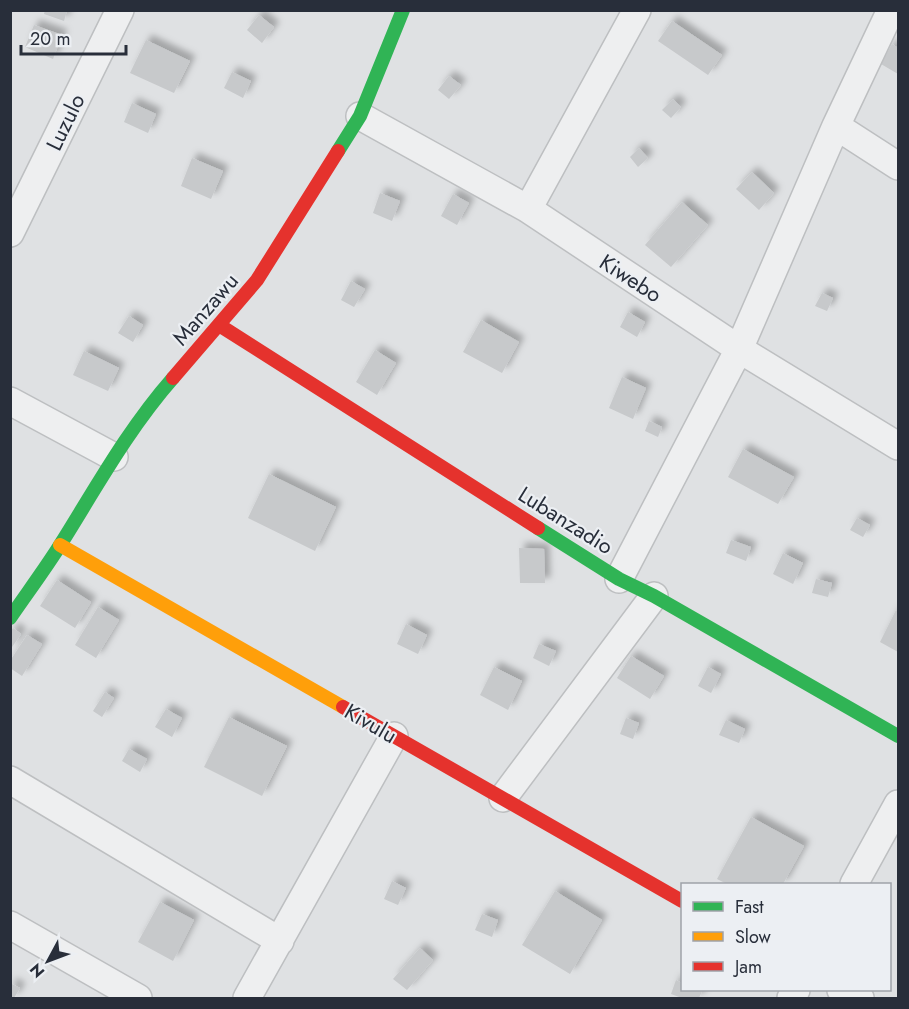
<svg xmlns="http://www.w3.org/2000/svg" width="909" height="1009" viewBox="0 0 909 1009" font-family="Jost,sans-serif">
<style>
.building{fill:#c7c9cb;filter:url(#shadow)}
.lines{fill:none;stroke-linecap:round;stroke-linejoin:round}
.street-casing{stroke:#bdbfc1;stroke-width:30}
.street{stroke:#eeeff0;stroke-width:27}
.fast{stroke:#30b455;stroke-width:14}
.slow{stroke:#ff9f0a;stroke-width:14}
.jam{stroke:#e5322d;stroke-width:14}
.labels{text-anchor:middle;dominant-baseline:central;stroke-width:4.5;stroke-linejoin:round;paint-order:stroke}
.street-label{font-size:22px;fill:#282e3a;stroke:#eceff3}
</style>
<defs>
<filter id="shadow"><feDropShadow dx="5.5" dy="-5.5" stdDeviation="3" flood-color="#0004"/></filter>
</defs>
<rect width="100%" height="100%" fill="#dfe1e3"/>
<!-- building -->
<path class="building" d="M 45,10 L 67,10 L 64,21 L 44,14 Z
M 259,15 L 274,27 L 262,43 L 247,30 Z
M 672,21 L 722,55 L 708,75 L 658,41 Z
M 34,25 L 62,35 L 53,59 L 25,47 Z
M 146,40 L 190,61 L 174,93 L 130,73 Z
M 892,44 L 898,48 L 898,74 L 881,64 Z
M 232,72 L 251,81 L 243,98 L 224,88 Z
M 449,76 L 461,85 L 449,99 L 438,90 Z
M 673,99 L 681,107 L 671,118 L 662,110 Z
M 132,103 L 156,114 L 148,133 L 124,122 Z
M 639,148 L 648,158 L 638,167 L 630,157 Z
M 192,158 L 223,171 L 211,199 L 181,186 Z
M 752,172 L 774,193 L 759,210 L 736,189 Z
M 380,193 L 400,201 L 392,221 L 373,213 Z
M 453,194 L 469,203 L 457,225 L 441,216 Z
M 682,202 L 708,225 L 671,267 L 645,245 Z
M 351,281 L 365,289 L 354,307 L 341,300 Z
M 822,293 L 833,298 L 827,311 L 815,306 Z
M 628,312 L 645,322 L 637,337 L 620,327 Z
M 129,316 L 143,325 L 133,342 L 118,333 Z
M 481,320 L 519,342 L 502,373 L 463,352 Z
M 375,350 L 396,363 L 377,395 L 356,382 Z
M 84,351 L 119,368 L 108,391 L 73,375 Z
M 622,377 L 646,388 L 633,419 L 609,408 Z
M 649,421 L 662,427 L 658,437 L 645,431 Z
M 743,449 L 794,477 L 778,504 L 728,477 Z
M 269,474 L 336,507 L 315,551 L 248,518 Z
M 857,518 L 870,525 L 863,537 L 850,530 Z
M 731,540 L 751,547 L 746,561 L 726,553 Z
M 519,548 L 544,549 L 545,583 L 520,583 Z
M 783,553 L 803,563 L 793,584 L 773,574 Z
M 816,579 L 832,583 L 828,597 L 812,593 Z
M 57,580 L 91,602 L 75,628 L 40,606 Z
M 98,607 L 119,620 L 96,658 L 75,645 Z
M 896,610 L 898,612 L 898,652 L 880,642 Z
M 406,624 L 427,635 L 418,654 L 397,644 Z
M 13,628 L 21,634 L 10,650 L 10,632 Z
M 27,635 L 42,644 L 22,676 L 10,668 L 10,661 Z
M 539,644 L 556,651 L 549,666 L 533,658 Z
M 631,656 L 664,676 L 650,699 L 617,678 Z
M 494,667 L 522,681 L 508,710 L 480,695 Z
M 708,667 L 721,674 L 711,693 L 698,686 Z
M 105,692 L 114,698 L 102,717 L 93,711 Z
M 166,709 L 182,718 L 172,737 L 155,727 Z
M 229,717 L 287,746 L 262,796 L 204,767 Z
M 626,718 L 639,723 L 633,739 L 620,734 Z
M 726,720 L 745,729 L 739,743 L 719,735 Z
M 129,749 L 147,759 L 140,772 L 122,761 Z
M 751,817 L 804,846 L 783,884 L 727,884 L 717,879 Z
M 392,881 L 406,888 L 398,905 L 384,899 Z
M 555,891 L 602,920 L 570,974 L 522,945 Z
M 160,902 L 194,920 L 173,961 L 138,942 Z
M 482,914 L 498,920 L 492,937 L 475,930 Z
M 420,948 L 433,960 L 407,990 L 393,979 Z
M 676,980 L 682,983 L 682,990 L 702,991 L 699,998 L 682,998 L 671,994 Z
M 10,983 L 20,988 L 14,998 L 10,998 Z"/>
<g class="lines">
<defs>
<path id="street" d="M 360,116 L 528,209 L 739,349 L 898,446
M 836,126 L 898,166
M 528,209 L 637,10
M 10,233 L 120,10
M 10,401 L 114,457
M 619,579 L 739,349 L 836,126 L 891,10
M 10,780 L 280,941
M 503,798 L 654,596
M 854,884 L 898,804
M 10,925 L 138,998
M 841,990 L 860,998
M 247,998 L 394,736
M 791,998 L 796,990"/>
</defs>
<!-- street casing -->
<use href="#street" class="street-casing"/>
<!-- street -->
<use href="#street" class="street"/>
<!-- fast -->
<path class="fast" d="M 338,151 L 360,116 L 403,10
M 538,528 L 619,579 L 654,596 L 898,736
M 10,618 C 27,593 46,568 62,542 C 97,486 129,428 173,378"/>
<!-- slow -->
<path class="slow" d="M 60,545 L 343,707"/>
<!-- jam -->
<path class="jam" d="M 219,325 L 538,528
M 173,378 L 257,280 L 338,151
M 343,707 L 682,901"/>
</g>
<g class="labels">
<!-- street labels -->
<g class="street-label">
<text transform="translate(65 122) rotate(-64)">Luzulo</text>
<text transform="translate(631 278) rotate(33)">Kiwebo</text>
<text transform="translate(205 309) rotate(-49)">Manzawu</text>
<text transform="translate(566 520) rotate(32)">Lubanzadio</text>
<text transform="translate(371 723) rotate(30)">Kivulu</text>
</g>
</g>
<!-- border -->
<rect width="909" height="1009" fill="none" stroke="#282e3a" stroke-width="24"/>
<!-- legend -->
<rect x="681" y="883" width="210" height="108" fill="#eceff3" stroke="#9ea2a9" stroke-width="1.5"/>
<rect x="693" y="902" width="30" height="9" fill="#30b455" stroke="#9ea2a9" stroke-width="1.5"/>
<text x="735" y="913" font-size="18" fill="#282e3a">Fast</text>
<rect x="693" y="932" width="30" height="9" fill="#ff9f0a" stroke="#9ea2a9" stroke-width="1.5"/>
<text x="735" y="943" font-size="18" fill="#282e3a">Slow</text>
<rect x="693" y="962" width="30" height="9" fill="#e5322d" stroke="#9ea2a9" stroke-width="1.5"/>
<text x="735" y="973" font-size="18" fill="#282e3a">Jam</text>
<!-- north arrow -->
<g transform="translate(48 961) rotate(229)" stroke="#eceff3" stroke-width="4.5" paint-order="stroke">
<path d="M0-4.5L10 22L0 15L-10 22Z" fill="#282e3a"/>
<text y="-9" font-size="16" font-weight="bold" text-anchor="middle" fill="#282e3a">N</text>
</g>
<!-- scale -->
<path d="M21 45v9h105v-9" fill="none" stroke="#282e3a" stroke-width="3"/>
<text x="30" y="45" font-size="18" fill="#282e3a" stroke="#eceff3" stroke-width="4.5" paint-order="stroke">20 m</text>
</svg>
